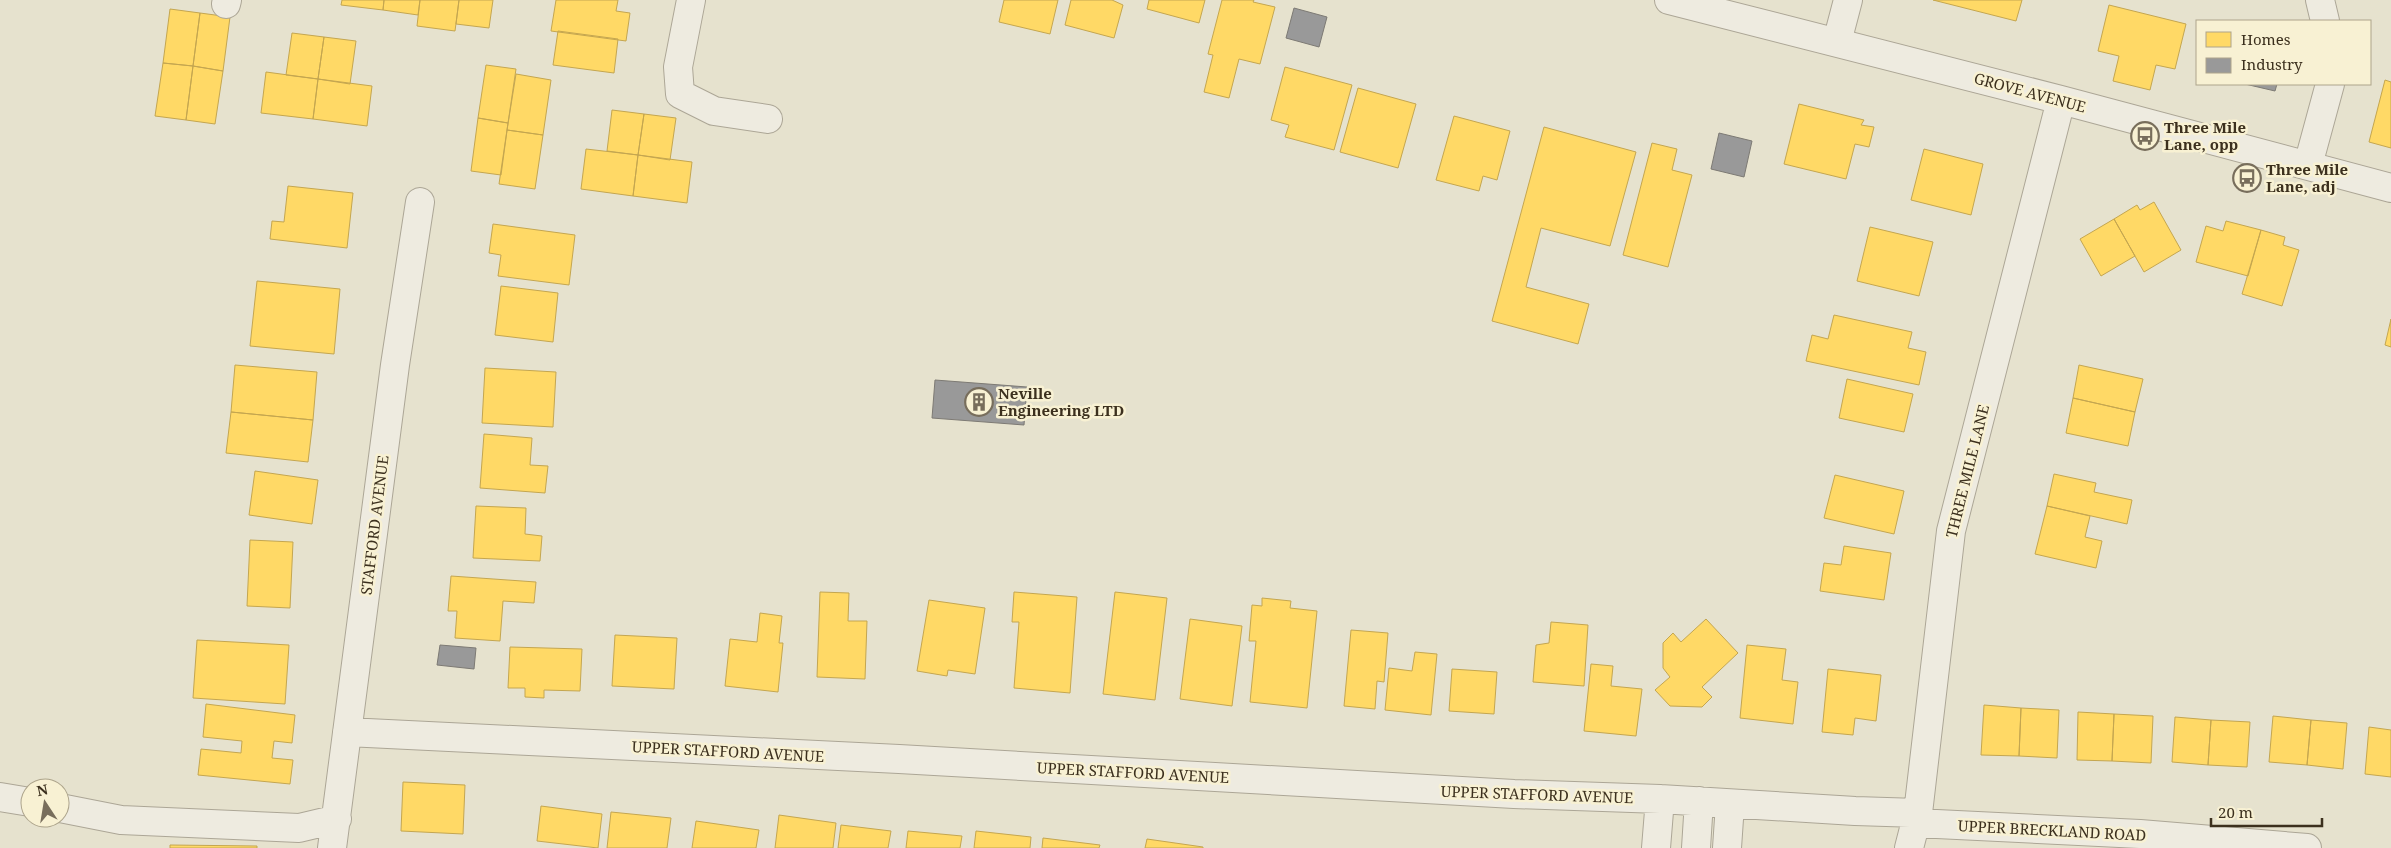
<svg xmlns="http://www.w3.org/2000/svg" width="2391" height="848" viewBox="0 0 2391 848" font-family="'Noto Serif',serif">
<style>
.homes{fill:#ffd966;stroke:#c4a650}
.industry{fill:#999;stroke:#7d7a74}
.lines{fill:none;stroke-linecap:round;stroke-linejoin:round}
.minor-casing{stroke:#aca696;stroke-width:30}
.minor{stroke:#eeebe0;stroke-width:28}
.labels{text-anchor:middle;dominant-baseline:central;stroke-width:5;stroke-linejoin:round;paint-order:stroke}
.street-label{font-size:15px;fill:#3c301e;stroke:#f8f1d3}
.poi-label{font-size:15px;font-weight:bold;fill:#3c301e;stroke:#f8f1d3;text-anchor:start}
</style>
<rect width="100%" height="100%" fill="#e6e2ce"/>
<!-- homes -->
<path class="homes" d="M 342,0 L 384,0 L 383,10 L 341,5 Z
M 384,0 L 420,0 L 418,15 L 383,10 Z
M 420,0 L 459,0 L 455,31 L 417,26 Z
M 459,0 L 493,0 L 489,28 L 456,24 Z
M 556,0 L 618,0 L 616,11 L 630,13 L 626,41 L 551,31 Z
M 1004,0 L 1058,0 L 1050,34 L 999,22 Z
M 1071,0 L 1112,0 L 1123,5 L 1114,38 L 1065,25 Z
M 1149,0 L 1205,0 L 1199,23 L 1147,9 Z
M 1222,0 L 1254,0 L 1253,2 L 1275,7 L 1260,64 L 1239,59 L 1229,98 L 1204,92 L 1213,55 L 1208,54 Z
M 1933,0 L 2022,0 L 2016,21 Z
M 2109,5 L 2186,24 L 2175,69 L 2156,65 L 2150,90 L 2113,81 L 2119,56 L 2098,51 Z
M 170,9 L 200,13 L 193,66 L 163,63 Z
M 200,13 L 230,17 L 223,71 L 193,66 Z
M 558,31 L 618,39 L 614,73 L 553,65 Z
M 292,33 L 324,37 L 318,79 L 286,75 Z
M 324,37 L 356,41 L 350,84 L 318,79 Z
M 163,63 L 193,66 L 186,120 L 155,116 Z
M 486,65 L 516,69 L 508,123 L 478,118 Z
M 193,66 L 223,71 L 215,124 L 186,120 Z
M 1285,67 L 1352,85 L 1334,150 L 1285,137 L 1289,125 L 1271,120 Z
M 266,72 L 318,79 L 313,119 L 261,113 Z
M 516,74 L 551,80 L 543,135 L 507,130 Z
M 318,79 L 372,86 L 367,126 L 313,119 Z
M 2385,80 L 2391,82 L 2391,148 L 2369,142 Z
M 1358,88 L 1416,104 L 1398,168 L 1340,152 Z
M 1799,104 L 1864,120 L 1861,125 L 1874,127 L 1869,147 L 1855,144 L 1846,179 L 1784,164 Z
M 612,110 L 644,114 L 638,155 L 607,151 Z
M 644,114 L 676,118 L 670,160 L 638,155 Z
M 1454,116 L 1510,131 L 1497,180 L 1483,176 L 1479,191 L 1436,180 Z
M 478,118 L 508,123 L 501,175 L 471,171 Z
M 1544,127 L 1636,152 L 1610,246 L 1541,228 L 1526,287 L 1589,304 L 1578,344 L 1492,321 Z
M 507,130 L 543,135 L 535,189 L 499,184 Z
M 1652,143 L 1677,149 L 1672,170 L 1692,175 L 1668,267 L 1623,255 Z
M 586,149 L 638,155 L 633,196 L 581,189 Z
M 1924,149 L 1983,164 L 1971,215 L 1911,200 Z
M 638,155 L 692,162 L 687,203 L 633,196 Z
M 288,186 L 353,193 L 347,248 L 270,239 L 272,221 L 284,222 Z
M 2154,202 L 2181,250 L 2144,272 L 2114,219 L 2137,205 L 2140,210 Z
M 2114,219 L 2135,256 L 2101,276 L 2080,239 Z
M 2226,221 L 2261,230 L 2248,276 L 2196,262 L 2206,226 L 2223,231 Z
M 493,224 L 575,235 L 569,285 L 498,276 L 501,255 L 489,253 Z
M 1870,227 L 1933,242 L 1919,296 L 1857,281 Z
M 2261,230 L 2285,237 L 2283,245 L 2299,250 L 2282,306 L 2242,294 Z
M 257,281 L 340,289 L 334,354 L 250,346 Z
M 501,286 L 558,293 L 553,342 L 495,335 Z
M 1834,315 L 1912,332 L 1908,348 L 1926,352 L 1919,385 L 1806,361 L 1812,335 L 1828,339 Z
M 2391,319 L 2391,347 L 2385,345 Z
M 235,365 L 317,372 L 313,420 L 231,412 Z
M 2079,365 L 2143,379 L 2135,412 L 2073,398 Z
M 485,368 L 556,372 L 553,427 L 482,423 Z
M 1847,379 L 1913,394 L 1904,432 L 1839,418 Z
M 2073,398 L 2135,412 L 2128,446 L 2066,433 Z
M 231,412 L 313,420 L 308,462 L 226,453 Z
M 484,434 L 532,438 L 530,465 L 548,466 L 545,493 L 480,488 Z
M 255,471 L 318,480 L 312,524 L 249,515 Z
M 2054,474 L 2096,483 L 2094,492 L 2132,500 L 2127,524 L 2047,506 Z
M 1835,475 L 1904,491 L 1894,534 L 1824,518 Z
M 476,506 L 526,508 L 525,534 L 542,536 L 540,561 L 473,558 Z
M 2047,506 L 2090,516 L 2085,537 L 2102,541 L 2096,568 L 2035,554 Z
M 250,540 L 293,542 L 290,608 L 247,606 Z
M 1844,546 L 1891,553 L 1884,600 L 1820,591 L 1824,563 L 1841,565 Z
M 451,576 L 536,582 L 534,603 L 503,601 L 500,641 L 455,638 L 457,611 L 448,611 Z
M 820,592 L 849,593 L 848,621 L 867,621 L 865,679 L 817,677 Z
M 1014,592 L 1077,597 L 1070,693 L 1014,688 L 1019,622 L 1012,622 Z
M 1115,592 L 1167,598 L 1155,700 L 1103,694 Z
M 1262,598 L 1291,601 L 1290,608 L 1317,611 L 1307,708 L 1250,702 L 1256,641 L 1249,641 L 1252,605 L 1262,606 Z
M 929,600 L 985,608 L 975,674 L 948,670 L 947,676 L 917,671 Z
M 760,613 L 782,616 L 779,643 L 783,643 L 778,692 L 725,686 L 730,639 L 757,642 Z
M 1190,619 L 1242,626 L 1232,706 L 1180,699 Z
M 1706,619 L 1738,653 L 1702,687 L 1712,697 L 1702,707 L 1670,706 L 1655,690 L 1670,677 L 1663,668 L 1663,643 L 1673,633 L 1681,642 Z
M 1551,622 L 1588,625 L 1584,686 L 1533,682 L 1536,645 L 1549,643 Z
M 1351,630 L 1388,633 L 1384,682 L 1377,681 L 1375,709 L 1344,706 Z
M 615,635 L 677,638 L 674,689 L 612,686 Z
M 197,640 L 289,645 L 285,704 L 193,698 Z
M 1747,645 L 1786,649 L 1782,680 L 1798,682 L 1793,724 L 1740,718 Z
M 510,647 L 582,649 L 580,691 L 544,690 L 544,698 L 525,697 L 525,688 L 508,688 Z
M 1415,652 L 1437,654 L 1431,715 L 1385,710 L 1389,668 L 1412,671 Z
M 1591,664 L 1613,666 L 1611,686 L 1642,689 L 1636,736 L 1584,731 Z
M 1452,669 L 1497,672 L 1494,714 L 1449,711 Z
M 1828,669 L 1881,675 L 1876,721 L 1855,718 L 1853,735 L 1822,732 Z
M 206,704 L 295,715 L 292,743 L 274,741 L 272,758 L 293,760 L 290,784 L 198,775 L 201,749 L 241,753 L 242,741 L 203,737 Z
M 1984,705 L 2021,708 L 2019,756 L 1981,755 Z
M 2021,708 L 2059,710 L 2057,758 L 2019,756 Z
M 2078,712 L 2114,714 L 2112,761 L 2077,760 Z
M 2114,714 L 2153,716 L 2151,763 L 2112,761 Z
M 2273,716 L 2311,720 L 2307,765 L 2269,762 Z
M 2175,717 L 2211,720 L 2208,765 L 2172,762 Z
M 2211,720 L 2250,722 L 2247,767 L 2208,765 Z
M 2311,720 L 2347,723 L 2343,769 L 2307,765 Z
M 2369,727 L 2391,730 L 2391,777 L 2365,774 Z
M 403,782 L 465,785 L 463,834 L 401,831 Z
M 541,806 L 602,814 L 598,848 L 537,841 Z
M 611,812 L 671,818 L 667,848 L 607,848 Z
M 779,815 L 836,823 L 833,848 L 775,848 Z
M 696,821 L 759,830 L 756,848 L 692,848 Z
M 841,825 L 891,831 L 888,848 L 838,848 Z
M 908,831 L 962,836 L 960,848 L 906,848 Z
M 976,831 L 1031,837 L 1030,848 L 974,848 Z
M 1043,838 L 1100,845 L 1099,848 L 1042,848 Z
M 1147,839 L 1203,847 L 1203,848 L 1145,848 Z
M 170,845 L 257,846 L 257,848 L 170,848 Z"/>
<!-- industry -->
<path class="industry" d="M 1294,8 L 1327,17 L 1319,47 L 1286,38 Z
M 2245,84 L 2277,84 L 2275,91 Z
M 1719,133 L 1752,141 L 1744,177 L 1711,169 Z
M 935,380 L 1027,387 L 1024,425 L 932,418 Z
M 440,645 L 476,648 L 474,669 L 437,665 Z"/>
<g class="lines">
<defs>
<path id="minor" d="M 691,0 L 678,67 L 680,94 L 714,111 L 768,119
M 1669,0 L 2061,100 L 2391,188
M 2320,0 L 2325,21
M 226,4 L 227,0
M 1837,42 L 1848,0
M 2308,165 L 2330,84
M 347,732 L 899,759 L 1514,794 L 1660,799 L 1855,811 L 1918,813
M 0,797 L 30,802
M 60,808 L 121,820 L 299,828 L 337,819
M 1916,823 L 2140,834 L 2307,848
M 332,848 L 395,365 L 420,202
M 1656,848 L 1660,799
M 1696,848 L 1699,801
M 1727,848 L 1730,804
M 1909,848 L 1918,813 L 1951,531 L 2061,100"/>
</defs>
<!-- minor casing -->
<use href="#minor" class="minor-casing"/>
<!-- minor -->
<use href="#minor" class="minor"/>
</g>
<!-- icons -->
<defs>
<symbol id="bus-ring" viewBox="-11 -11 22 22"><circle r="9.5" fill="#f8f1d3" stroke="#786e5c" stroke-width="1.5"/><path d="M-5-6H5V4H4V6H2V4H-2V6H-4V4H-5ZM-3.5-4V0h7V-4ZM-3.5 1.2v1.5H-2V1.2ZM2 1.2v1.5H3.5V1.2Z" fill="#786e5c"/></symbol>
<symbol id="building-ring" viewBox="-11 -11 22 22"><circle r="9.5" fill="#f8f1d3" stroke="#786e5c" stroke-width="1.5"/><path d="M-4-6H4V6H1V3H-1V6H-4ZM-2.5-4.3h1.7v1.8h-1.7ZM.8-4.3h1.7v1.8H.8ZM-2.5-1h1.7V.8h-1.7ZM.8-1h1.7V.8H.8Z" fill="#786e5c"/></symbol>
</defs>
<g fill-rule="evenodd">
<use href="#bus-ring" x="2129" y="120" width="32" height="32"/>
<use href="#bus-ring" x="2231" y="162" width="32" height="32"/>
<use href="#building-ring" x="963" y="386" width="32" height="32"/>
</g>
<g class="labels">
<!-- street labels -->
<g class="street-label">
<text transform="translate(2030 92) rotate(15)">GROVE AVENUE</text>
<text transform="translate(1967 471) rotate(-76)">THREE MILE LANE</text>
<text transform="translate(374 525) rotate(-83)">STAFFORD AVENUE</text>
<text transform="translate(728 751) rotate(3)">UPPER STAFFORD AVENUE</text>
<text transform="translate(1133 772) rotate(3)">UPPER STAFFORD AVENUE</text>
<text transform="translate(1537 794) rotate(2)">UPPER STAFFORD AVENUE</text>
<text transform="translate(2052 830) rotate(3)">UPPER BRECKLAND ROAD</text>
</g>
<!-- poi labels -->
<g class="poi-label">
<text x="2164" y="127">Three Mile<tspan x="2164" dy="17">Lane, opp</tspan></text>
<text x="2266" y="169">Three Mile<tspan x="2266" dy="17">Lane, adj</tspan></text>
<text x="998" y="393">Neville<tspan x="998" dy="17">Engineering LTD</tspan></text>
</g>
</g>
<!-- legend -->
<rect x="2196" y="20" width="175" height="65" fill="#f8f1d3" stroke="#ada48b"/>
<rect x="2206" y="32" width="25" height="15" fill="#ffd966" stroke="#ada48b"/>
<text x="2241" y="45" font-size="15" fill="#3c301e">Homes</text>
<rect x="2206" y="58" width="25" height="15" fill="#999999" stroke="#ada48b"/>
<text x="2241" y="70" font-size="15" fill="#3c301e">Industry</text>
<!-- north arrow -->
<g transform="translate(45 803) rotate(348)"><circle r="24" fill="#f8f1d3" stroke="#ada48b"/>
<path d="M0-4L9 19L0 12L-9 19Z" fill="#786e5c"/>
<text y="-8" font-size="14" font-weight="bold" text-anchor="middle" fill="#3c301e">N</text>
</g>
<!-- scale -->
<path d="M2211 818v8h111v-8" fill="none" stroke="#3c301e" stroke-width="2.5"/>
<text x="2218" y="818" font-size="15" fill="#3c301e" stroke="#f8f1d3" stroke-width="4" paint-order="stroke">20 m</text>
</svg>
